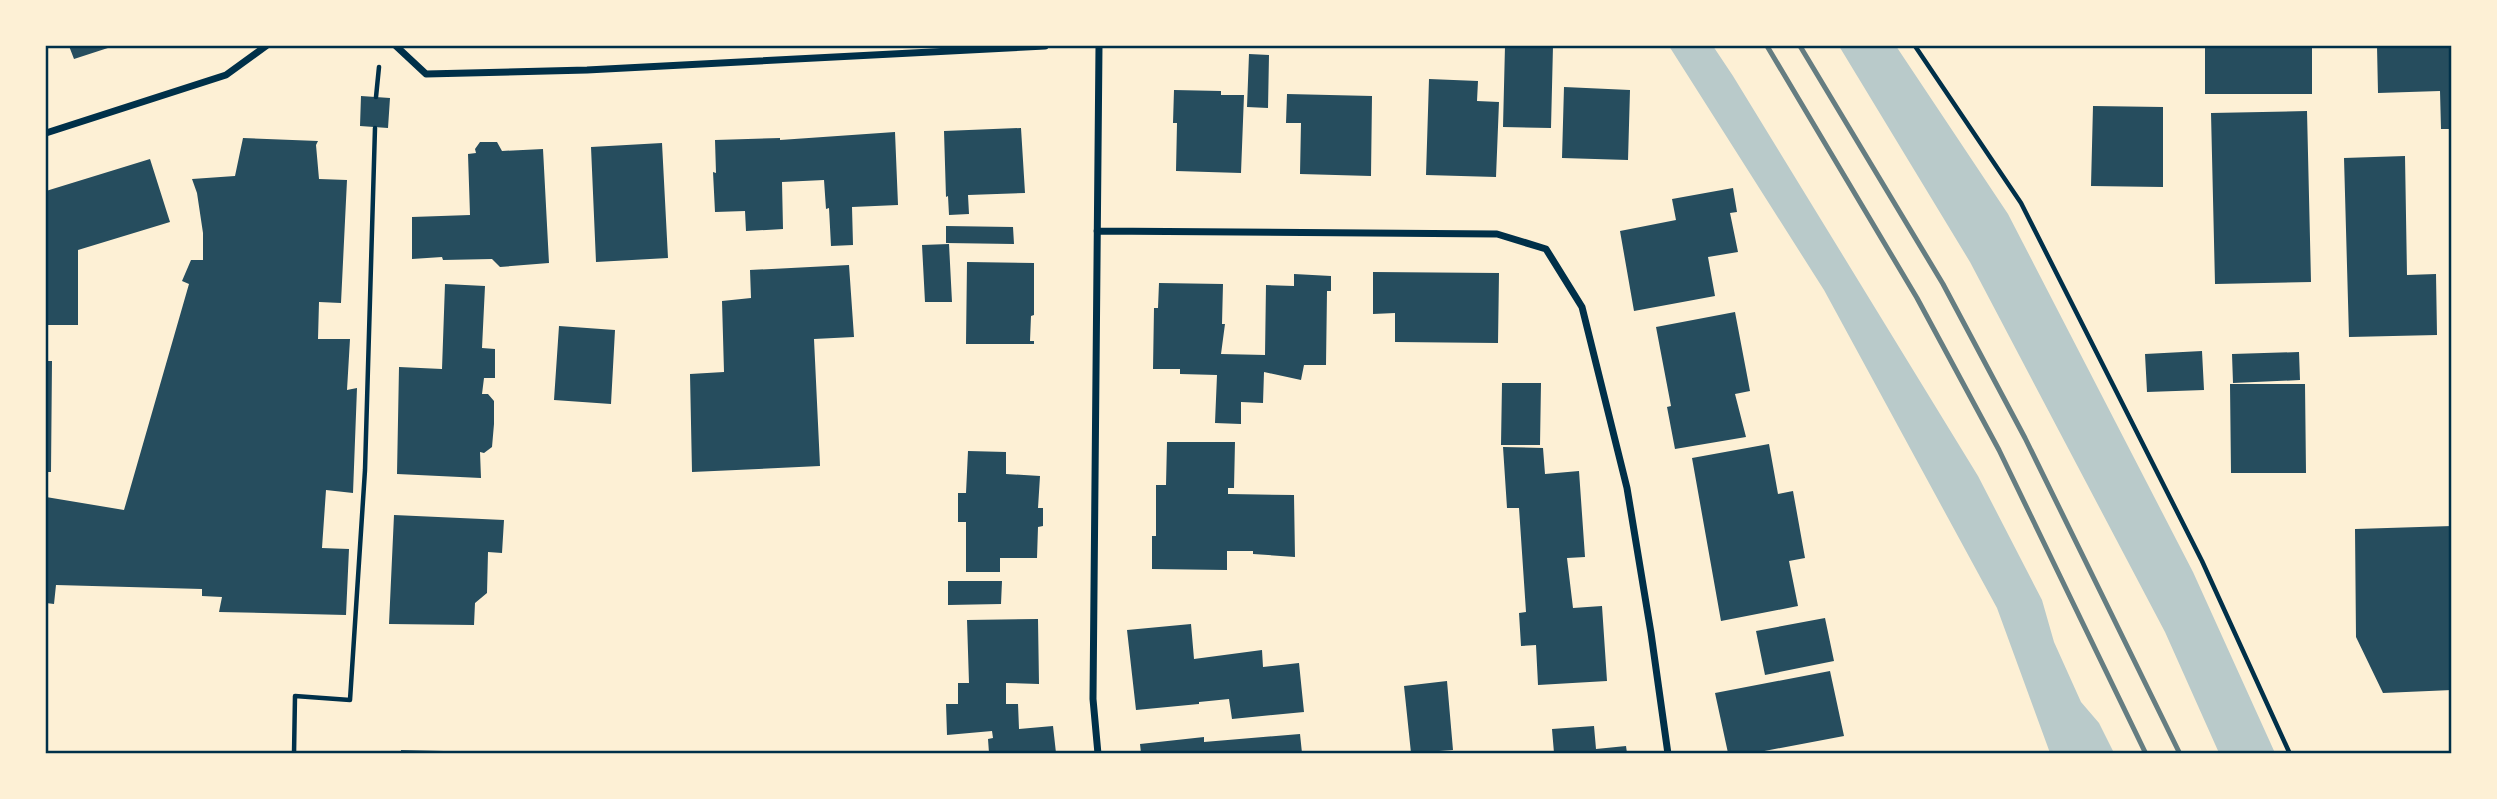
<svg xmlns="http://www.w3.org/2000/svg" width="2497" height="799" viewBox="0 0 2497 799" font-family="'Titillium Web',sans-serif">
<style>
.green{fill:#b9caca}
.building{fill:#264d5e}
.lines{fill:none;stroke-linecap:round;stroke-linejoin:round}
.path{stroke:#003049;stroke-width:4.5}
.minor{stroke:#003049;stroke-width:7}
.rail{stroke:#657d81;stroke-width:5}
.neatline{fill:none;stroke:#003049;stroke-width:2.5}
</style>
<rect width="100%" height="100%" fill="#fdf0d5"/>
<!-- green -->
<path class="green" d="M 1669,46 L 1713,46 L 1733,76 L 1978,476 L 2042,600 L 2054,642 L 2081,702 L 2099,723 L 2114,753 L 2050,753 L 1997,608 L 1824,290 Z
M 1839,46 L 1896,46 L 2008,214 L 2193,572 L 2275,753 L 2219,753 L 2165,632 L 1970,262 Z"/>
<!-- building -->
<path class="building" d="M 69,46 L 114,46 L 74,59 Z
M 1505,46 L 1553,46 L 1551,128 L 1503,127 Z
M 2205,46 L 2312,46 L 2312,94 L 2205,94 Z
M 2377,46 L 2452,46 L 2452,129 L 2441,129 L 2440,91 L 2378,93 Z
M 1249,54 L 1269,55 L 1268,108 L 1247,107 Z
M 1429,79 L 1478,81 L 1477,101 L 1499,102 L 1496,177 L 1426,175 Z
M 1564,87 L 1630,90 L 1628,160 L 1562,158 Z
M 1174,90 L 1221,91 L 1221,95 L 1244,95 L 1241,173 L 1176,171 L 1177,123 L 1173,123 Z
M 1287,94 L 1372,96 L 1371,176 L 1300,174 L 1301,123 L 1286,123 Z
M 361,96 L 390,98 L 388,128 L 360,126 Z
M 2093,106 L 2163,107 L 2163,187 L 2091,186 Z
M 2307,111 L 2311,282 L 2215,284 L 2211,113 Z
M 1021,128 L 1025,193 L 968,195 L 969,214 L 949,215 L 948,196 L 946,197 L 944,131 Z
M 895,132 L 898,205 L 852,207 L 853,245 L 831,246 L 829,208 L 826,209 L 824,180 L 782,182 L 783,229 L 746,231 L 745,211 L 715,212 L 713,172 L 716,173 L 715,140 L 780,138 L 780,140 Z
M 243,138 L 318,141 L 316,145 L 319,179 L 347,180 L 341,303 L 319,302 L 318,339 L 350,339 L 347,390 L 357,388 L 353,493 L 326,490 L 322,548 L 349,549 L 346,615 L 219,612 L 222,597 L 202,596 L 202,589 L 56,585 L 54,604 L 46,603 L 46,497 L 124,510 L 189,284 L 182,281 L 191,260 L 203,260 L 203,233 L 197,193 L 192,179 L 235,176 Z
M 480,142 L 497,142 L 502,151 L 543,149 L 549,263 L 500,267 L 492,259 L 443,260 L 442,257 L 412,259 L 412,217 L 470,215 L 468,154 L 476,153 L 475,149 Z
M 662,143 L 668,258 L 596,262 L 591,147 Z
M 2405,156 L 2407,275 L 2436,274 L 2437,335 L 2349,337 L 2344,158 Z
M 150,159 L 170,222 L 78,250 L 78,325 L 46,325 L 46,191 Z
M 1733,188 L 1737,212 L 1730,213 L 1738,252 L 1708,257 L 1715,296 L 1634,311 L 1620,231 L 1676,220 L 1672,199 Z
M 946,226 L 1013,227 L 1014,244 L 946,243 Z
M 949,244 L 952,302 L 925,302 L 922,245 Z
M 967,262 L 1034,263 L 1034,315 L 1031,316 L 1030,341 L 1034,341 L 1034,344 L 966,344 Z
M 849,265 L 854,337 L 814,339 L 820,466 L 692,472 L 690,374 L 724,372 L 722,301 L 751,298 L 750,270 Z
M 1373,272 L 1499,273 L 1498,343 L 1395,342 L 1395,313 L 1373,314 Z
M 1294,274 L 1331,276 L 1331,291 L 1327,291 L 1326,365 L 1304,365 L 1301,380 L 1264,372 L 1263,403 L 1241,402 L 1241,424 L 1215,423 L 1217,375 L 1180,374 L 1180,369 L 1153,369 L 1154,308 L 1158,308 L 1159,283 L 1223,284 L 1222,324 L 1225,324 L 1221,354 L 1265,355 L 1266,285 L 1294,286 Z
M 445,284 L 485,286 L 482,348 L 495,349 L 495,378 L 484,378 L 482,394 L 488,394 L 494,401 L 494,424 L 492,447 L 484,453 L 480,452 L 481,478 L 397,474 L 399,367 L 442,369 Z
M 1735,312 L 1750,391 L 1735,394 L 1746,437 L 1675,449 L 1667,407 L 1671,406 L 1656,327 Z
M 559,326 L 615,330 L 611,404 L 554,400 Z
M 2202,351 L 2204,390 L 2147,392 L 2145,354 Z
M 2299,352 L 2300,380 L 2233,383 L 2232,354 Z
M 46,361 L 52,361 L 51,472 L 46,472 Z
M 1502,383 L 1541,383 L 1540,445 L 1501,445 Z
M 2230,384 L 2305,384 L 2306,473 L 2231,473 Z
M 1167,442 L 1235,442 L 1234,488 L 1228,488 L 1228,494 L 1294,495 L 1295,557 L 1253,554 L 1253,551 L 1227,551 L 1227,570 L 1152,569 L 1152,536 L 1156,536 L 1156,485 L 1166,485 Z
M 1769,444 L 1778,494 L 1793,491 L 1805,558 L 1789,561 L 1798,606 L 1721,621 L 1692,458 Z
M 1503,447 L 1543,448 L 1545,474 L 1579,471 L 1585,557 L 1567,558 L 1573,608 L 1602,606 L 1607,681 L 1538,685 L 1536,645 L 1521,646 L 1519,613 L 1526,612 L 1519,508 L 1507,508 Z
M 968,451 L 1006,452 L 1006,474 L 1040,476 L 1038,508 L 1043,508 L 1043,526 L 1038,527 L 1037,558 L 1000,558 L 1000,572 L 966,572 L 966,522 L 958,522 L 958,493 L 966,493 Z
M 394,515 L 504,520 L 502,553 L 488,552 L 487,593 L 475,603 L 474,625 L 389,624 Z
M 2452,526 L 2452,690 L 2383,693 L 2356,637 L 2355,529 Z
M 948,581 L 1002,581 L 1001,604 L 948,605 Z
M 1825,618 L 1834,661 L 1765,675 L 1756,631 Z
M 1038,619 L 1039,684 L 1006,683 L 1006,704 L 1018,704 L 1019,729 L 1053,726 L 1056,753 L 989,753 L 988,739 L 993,738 L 992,731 L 947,735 L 946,704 L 958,704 L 958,683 L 969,683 L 967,620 Z
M 1191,624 L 1194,659 L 1262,650 L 1263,667 L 1299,663 L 1304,712 L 1232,719 L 1229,699 L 1199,702 L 1199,704 L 1136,710 L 1127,630 Z
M 1830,671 L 1844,736 L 1754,753 L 1728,753 L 1715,693 Z
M 1447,681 L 1453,750 L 1411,753 L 1404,686 Z
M 1594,726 L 1596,749 L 1626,746 L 1627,753 L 1554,753 L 1552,729 Z
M 1300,734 L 1302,753 L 1141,753 L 1140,744 L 1204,737 L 1204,742 Z
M 401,750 L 444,751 L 444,753 L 401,753 Z"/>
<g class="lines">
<!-- path -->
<path class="path" d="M 1915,46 L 2021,203 L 2202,561 L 2290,754
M 376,97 L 379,67
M 294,754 L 295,696 L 350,700 L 365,470 L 375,128"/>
<!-- minor -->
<path class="minor" d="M 396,46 L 426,74 L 587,70 L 1045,46
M 46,133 L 226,75 L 266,46
M 1097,231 L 1497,234 L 1546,249 L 1582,307 L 1627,488 L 1651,633 L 1668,754
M 1098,754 L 1093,699 L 1099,46"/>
<!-- rail -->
<path class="rail" d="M 1767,46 L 1917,298 L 1999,450 L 2146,754
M 1800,46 L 1943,284 L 2025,438 L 2180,754"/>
</g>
<!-- border -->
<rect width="2497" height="799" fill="none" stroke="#fdf0d5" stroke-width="94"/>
<rect x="47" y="47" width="2403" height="705" class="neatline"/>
</svg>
